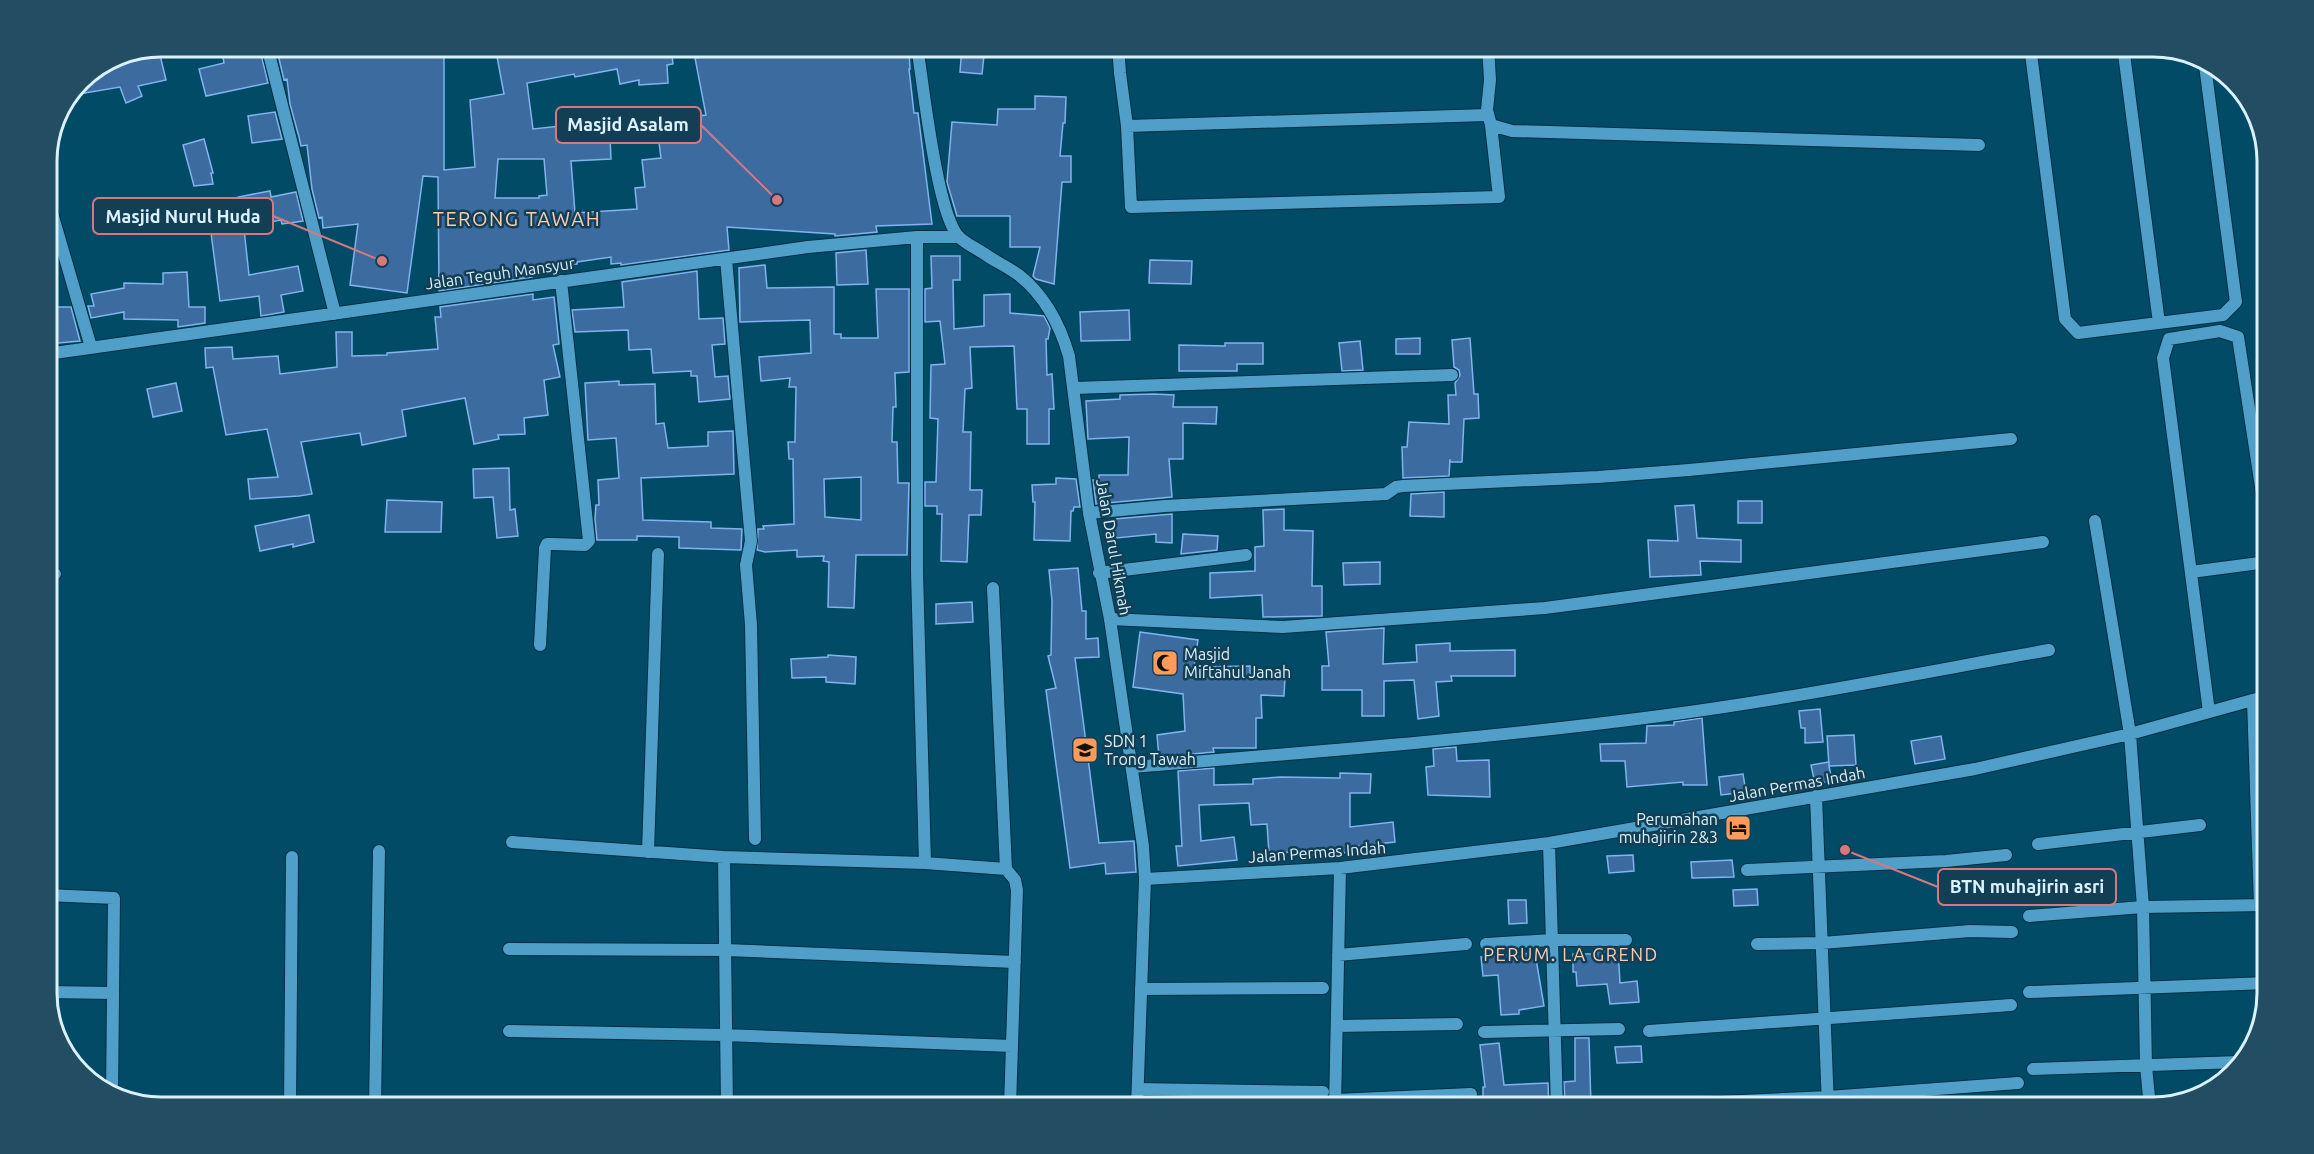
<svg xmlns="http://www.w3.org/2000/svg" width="2314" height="1154" viewBox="0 0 2314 1154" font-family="Ubuntu,sans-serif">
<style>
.building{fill:#3c6ba0;stroke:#81b3ed;stroke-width:1.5;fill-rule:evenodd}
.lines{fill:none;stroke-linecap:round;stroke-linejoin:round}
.minor-casing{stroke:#002f43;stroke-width:14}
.tertiary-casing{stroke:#002f43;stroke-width:14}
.minor{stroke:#4f9fc8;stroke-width:12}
.tertiary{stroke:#4f9fc8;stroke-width:12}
.labels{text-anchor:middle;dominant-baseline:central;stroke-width:5;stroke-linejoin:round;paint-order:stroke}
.street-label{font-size:16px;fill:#daf1fe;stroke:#133f54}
.poi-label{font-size:16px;fill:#daf1fe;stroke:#133f54;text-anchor:start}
.neighbourhood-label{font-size:18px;letter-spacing:1.5px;fill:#f8cdb3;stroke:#133f54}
.quarter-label{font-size:20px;letter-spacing:1.5px;fill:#f8cdb3;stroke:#133f54}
.rim{fill:none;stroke:#daf1fe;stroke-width:3}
.leader{fill:none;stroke:#d8787e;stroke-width:2}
.callout-dot{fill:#d8787e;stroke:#133f54;stroke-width:2}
.callout{fill:#133f54;stroke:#d8787e;stroke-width:2}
.callout-label{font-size:18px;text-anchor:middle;font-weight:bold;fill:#daf1fe}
</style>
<rect width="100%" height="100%" fill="#014b67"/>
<!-- building -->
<path class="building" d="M 221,46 L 259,46 L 268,83 L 206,96 L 199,69 L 224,63 Z
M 276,46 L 444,46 L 444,170 L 475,167 L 470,100 L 504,94 L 495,46 L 671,46 L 673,64 L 667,65 L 668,83 L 639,85 L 639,80 L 620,84 L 617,69 L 575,77 L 574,74 L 527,83 L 533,129 L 570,125 L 571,139 L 610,138 L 611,159 L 571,161 L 575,213 L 637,209 L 635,188 L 645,187 L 642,160 L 661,158 L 657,127 L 685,124 L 684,118 L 706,115 L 695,58 L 710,56 L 708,46 L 893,46 L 893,52 L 909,52 L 910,69 L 909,69 L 914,113 L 918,113 L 932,224 L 876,226 L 877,232 L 835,236 L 835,234 L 727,227 L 729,250 L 621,265 L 621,263 L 611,264 L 611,257 L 577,262 L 577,264 L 532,265 L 532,277 L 439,291 L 438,177 L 423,176 L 407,293 L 350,285 L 358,224 L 323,228 L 322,217 L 319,218 L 312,189 L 307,145 L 301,146 L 299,137 L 290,104 L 287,79 L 284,80 ZM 498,159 L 544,159 L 547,195 L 539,196 L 539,198 L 495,198 Z
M 962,46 L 985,46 L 982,74 L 960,72 Z
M 134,52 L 135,60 L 160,55 L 166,80 L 138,86 L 142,96 L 126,103 L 120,87 L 73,95 L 80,80 L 90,73 L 104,70 L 103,64 L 117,55 Z
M 1035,96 L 1066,97 L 1065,123 L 1063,123 L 1060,156 L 1071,156 L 1071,182 L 1062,182 L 1054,284 L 1036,279 L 1033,276 L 1040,247 L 1010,247 L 1010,216 L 957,216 L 947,182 L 952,122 L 997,125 L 998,109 L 1035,109 Z
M 275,112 L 282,139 L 252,143 L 248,116 Z
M 204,139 L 213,173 L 211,173 L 213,184 L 194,186 L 183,145 Z
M 270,191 L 271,197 L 296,192 L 303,221 L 282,224 L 281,220 L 244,227 L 238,197 Z
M 244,229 L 249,275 L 298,266 L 303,291 L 281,295 L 284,312 L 261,316 L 259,296 L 220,301 L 211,233 Z
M 866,250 L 868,284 L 837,285 L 836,253 Z
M 931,256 L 960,256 L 960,280 L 953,280 L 954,329 L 984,326 L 984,295 L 1010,294 L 1010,313 L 1044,316 L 1050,328 L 1048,339 L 1046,339 L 1047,375 L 1052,374 L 1054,409 L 1049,409 L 1049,444 L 1027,444 L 1027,409 L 1017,409 L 1014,346 L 970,347 L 972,388 L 965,389 L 963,432 L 971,432 L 970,490 L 982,490 L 981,515 L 969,515 L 967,562 L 941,561 L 942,514 L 937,514 L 937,506 L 925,506 L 925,482 L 936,482 L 938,419 L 930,418 L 931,365 L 945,364 L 940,321 L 925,322 L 925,289 L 932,288 Z
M 1150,260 L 1192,261 L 1191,284 L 1149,283 Z
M 765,265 L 767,288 L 834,287 L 834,334 L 841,334 L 841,338 L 878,338 L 876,289 L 909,289 L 909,372 L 895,373 L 896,407 L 893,407 L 892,442 L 897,442 L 898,483 L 909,483 L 907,555 L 856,555 L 854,608 L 828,607 L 829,562 L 823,561 L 824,556 L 797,557 L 797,550 L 765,552 L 757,550 L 758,529 L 764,529 L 763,526 L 794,524 L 793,459 L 789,459 L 788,442 L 795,442 L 796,387 L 789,387 L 790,378 L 761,381 L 759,357 L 811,353 L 810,320 L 740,322 L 739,268 ZM 861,477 L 861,520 L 825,517 L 824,479 Z
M 697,271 L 699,319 L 723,318 L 725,344 L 712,345 L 715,377 L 728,376 L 730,399 L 699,402 L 697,376 L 691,376 L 691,371 L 653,373 L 651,349 L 629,350 L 628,330 L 575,332 L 572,310 L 624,307 L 622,282 Z
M 187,272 L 189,307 L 205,307 L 205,323 L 178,327 L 178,320 L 124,319 L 124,312 L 91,318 L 88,306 L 94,306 L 91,294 L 124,288 L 124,283 L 163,284 L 163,273 Z
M 533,294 L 533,300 L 554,297 L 559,344 L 553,345 L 560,377 L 544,380 L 548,415 L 524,418 L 525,434 L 498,435 L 499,439 L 474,444 L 465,398 L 402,410 L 406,436 L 362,445 L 360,433 L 301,442 L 312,494 L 299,496 L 250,499 L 248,479 L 278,477 L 267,429 L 226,435 L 213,367 L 206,368 L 205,348 L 232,347 L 233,359 L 278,356 L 280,374 L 337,367 L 336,332 L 352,332 L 352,356 L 387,355 L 387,353 L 438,349 L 435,317 L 441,317 L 440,307 Z
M 47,307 L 71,307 L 80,341 L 47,344 Z
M 1129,310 L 1130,340 L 1081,341 L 1080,312 Z
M 1420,338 L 1420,354 L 1396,354 L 1396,339 Z
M 1470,338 L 1474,394 L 1478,394 L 1479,418 L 1464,419 L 1462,462 L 1450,462 L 1450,459 L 1449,476 L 1403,478 L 1402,447 L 1407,447 L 1409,422 L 1449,424 L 1448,395 L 1456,395 L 1455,383 L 1460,375 L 1459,370 L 1454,367 L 1452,340 Z
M 1360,341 L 1363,370 L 1342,371 L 1339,343 Z
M 1225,343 L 1263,343 L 1263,364 L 1237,364 L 1237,371 L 1179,371 L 1179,345 L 1225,346 Z
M 619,381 L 619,385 L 655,384 L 656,424 L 664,423 L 668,448 L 708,446 L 708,432 L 733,431 L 734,474 L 641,478 L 643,520 L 711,522 L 711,528 L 742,529 L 741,550 L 679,548 L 679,537 L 637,536 L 637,540 L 597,540 L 595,519 L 596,505 L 599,505 L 598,480 L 619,478 L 616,438 L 588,440 L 585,383 Z
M 176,383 L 182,411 L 153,417 L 147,389 Z
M 1154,394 L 1174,395 L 1173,407 L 1217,407 L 1216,424 L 1183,423 L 1183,459 L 1169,459 L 1172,497 L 1096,504 L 1093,480 L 1099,480 L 1099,475 L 1128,475 L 1129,437 L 1088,439 L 1086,401 L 1120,399 L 1120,395 Z
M 509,468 L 510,510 L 515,509 L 518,536 L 497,538 L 493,497 L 474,498 L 473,469 Z
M 1056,478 L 1076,479 L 1080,507 L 1074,507 L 1073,511 L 1071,511 L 1070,541 L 1034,540 L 1035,502 L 1033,502 L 1032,485 L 1056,484 Z
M 1444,492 L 1444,517 L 1410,516 L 1411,494 Z
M 387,500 L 442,502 L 441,532 L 385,532 Z
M 1738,501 L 1762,501 L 1762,523 L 1738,523 Z
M 1694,505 L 1697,538 L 1741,540 L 1741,562 L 1700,561 L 1701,575 L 1650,577 L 1648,540 L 1678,541 L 1675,506 Z
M 1284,509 L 1284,530 L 1313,531 L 1312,586 L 1322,586 L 1322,616 L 1263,617 L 1262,595 L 1210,598 L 1210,573 L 1255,571 L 1255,547 L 1264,546 L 1263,510 Z
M 1172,514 L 1172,543 L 1156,542 L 1156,534 L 1116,538 L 1114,519 Z
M 309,515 L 314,542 L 293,547 L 293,544 L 260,551 L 255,526 Z
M 1183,534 L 1218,536 L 1217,550 L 1181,554 Z
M 1380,562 L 1380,584 L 1344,585 L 1343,563 Z
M 1078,568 L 1082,611 L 1086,611 L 1086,639 L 1098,638 L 1099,657 L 1075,658 L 1099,843 L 1134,841 L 1136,872 L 1106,874 L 1105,863 L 1070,868 L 1046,690 L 1056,688 L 1048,656 L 1051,655 L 1052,601 L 1049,570 Z
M 972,602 L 973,622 L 936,624 L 936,604 Z
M 1384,628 L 1383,664 L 1417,662 L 1416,645 L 1450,643 L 1450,651 L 1515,650 L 1515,676 L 1451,676 L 1452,681 L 1436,682 L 1439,716 L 1418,719 L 1414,680 L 1384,681 L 1384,716 L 1362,716 L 1362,690 L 1322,690 L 1322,666 L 1329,666 L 1326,632 Z
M 1140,632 L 1198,640 L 1194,667 L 1250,666 L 1250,674 L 1285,676 L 1284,696 L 1261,695 L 1262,718 L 1256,718 L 1256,748 L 1213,748 L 1214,752 L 1159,757 L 1157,735 L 1185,731 L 1183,694 L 1133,687 Z
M 828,655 L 856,657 L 855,684 L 826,682 L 826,677 L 792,678 L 791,659 L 828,657 Z
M 1820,709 L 1823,742 L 1805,743 L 1805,728 L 1801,728 L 1799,711 Z
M 1702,718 L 1707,785 L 1683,785 L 1683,782 L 1627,787 L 1625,761 L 1601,761 L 1600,744 L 1646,743 L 1647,726 L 1674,725 L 1674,722 Z
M 1854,735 L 1856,765 L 1829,766 L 1832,781 L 1815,784 L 1811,765 L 1829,762 L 1829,766 L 1827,736 Z
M 1941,736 L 1945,759 L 1915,764 L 1911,741 Z
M 1456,747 L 1457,761 L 1489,760 L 1490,797 L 1428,795 L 1426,767 L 1434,766 L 1433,749 Z
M 1214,768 L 1214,785 L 1253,784 L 1253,779 L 1281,777 L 1340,778 L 1340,773 L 1371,774 L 1370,793 L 1350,793 L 1350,827 L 1393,822 L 1395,842 L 1357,846 L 1357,852 L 1295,856 L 1295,852 L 1269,853 L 1267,824 L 1251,825 L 1249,803 L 1199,805 L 1201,841 L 1234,837 L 1237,860 L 1178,866 L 1176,846 L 1182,846 L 1178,771 Z
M 1743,774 L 1746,792 L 1721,795 L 1719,777 Z
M 1633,855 L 1634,871 L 1609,873 L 1607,856 Z
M 1732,860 L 1734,877 L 1692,878 L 1691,862 Z
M 1757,889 L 1758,905 L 1734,906 L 1733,890 Z
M 1508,900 L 1526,900 L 1527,923 L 1509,924 Z
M 1618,950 L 1620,983 L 1637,981 L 1639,1002 L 1610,1004 L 1607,984 L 1577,986 L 1576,972 L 1573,972 L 1573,954 L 1597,954 L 1597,951 Z
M 1535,953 L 1544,1006 L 1519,1010 L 1519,1014 L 1501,1015 L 1498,975 L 1483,976 L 1481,957 Z
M 1575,1038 L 1589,1038 L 1591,1107 L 1565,1107 L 1564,1082 L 1575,1081 Z
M 1499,1043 L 1504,1085 L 1548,1083 L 1549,1107 L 1483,1107 L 1483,1087 L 1485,1087 L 1480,1045 Z
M 1641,1046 L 1642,1062 L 1617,1063 L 1615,1047 Z"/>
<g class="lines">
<defs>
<path id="minor" d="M 267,46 L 335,314
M 1118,46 L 1120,73 L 1127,126
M 1488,46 L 1490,80 L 1487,110 L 1491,125 L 1512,131 L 1979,145
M 2030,46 L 2065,319 L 2078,333 L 2223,315 L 2236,302 L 2204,58
M 2123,46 L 2159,323
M 1487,115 L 1127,126 L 1131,207 L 1499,197 L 1491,125
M 2265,147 L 2267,165
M 47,196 L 91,347
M 917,237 L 917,572 L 925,863
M 726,259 L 751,541 L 746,565 L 751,625 L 755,839
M 47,354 L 808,247 L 917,237 L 959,237
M 1074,388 L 1452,375
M 1089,513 L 1165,506 L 1386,494 L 1396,487 L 1403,486 L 1598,477 L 1689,470 L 2011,439
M 2095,521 L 2130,734 L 2143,907 L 2146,1066 L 2150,1107
M 2191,572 L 2267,562
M 1099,573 L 1246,555
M 47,574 L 55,574
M 993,588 L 1006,869
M 1110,619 L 1283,627 L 1545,608 L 2043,542
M 540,645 L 545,548 L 547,544 L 552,544 L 585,545 L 589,541 L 561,281
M 47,662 L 49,662
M 2253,700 L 2260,906
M 2209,712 L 2163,358 L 2169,339 L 2220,331 L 2238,337 L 2267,526
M 1133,767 C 1308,752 1485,739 1660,716 C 1790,699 1920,673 2049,650
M 1816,796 L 1828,1107
M 512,842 L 724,857 L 925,863 L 1006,869 L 1015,880 L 1017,890 L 1010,1107
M 1549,843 L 1557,1107
M 2038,844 L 2200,825
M 648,852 L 658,554
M 724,857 L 727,1107
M 1747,870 L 1946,861 L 2006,855
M 1145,879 L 1340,868 L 1549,843 L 1975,769 L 2130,734 L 2267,696
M 47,895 L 114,898 L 112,1096
M 2029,916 L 2143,907 L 2267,905
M 1486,944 L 1551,940 L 1626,940
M 1757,944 L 1822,943 L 1970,931 L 2012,932
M 509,949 L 726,950 L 1015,962
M 1338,955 L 1466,944
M 1141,989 L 1323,988
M 47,992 L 113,993
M 2029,992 L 2267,983
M 1337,1026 L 1457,1024
M 509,1031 L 725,1035 L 1012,1046
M 1649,1031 L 2011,1005
M 1484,1032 L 1619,1029
M 2033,1069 L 2239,1062
M 1138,1089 L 1323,1092
M 1335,1100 L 1471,1094
M 1633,1106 L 1828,1097 L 2018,1083
M 290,1107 L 292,857
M 375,1107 L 379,851
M 1335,1107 L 1340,868"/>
<path id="tertiary" d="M 917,46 C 923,83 937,215 959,237 C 967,245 980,250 989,257 C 999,263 1011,269 1020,276 C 1046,297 1060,325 1069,356 L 1089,513 L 1110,619 L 1143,846 L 1145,879 L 1137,1107"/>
</defs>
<!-- minor casing -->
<use href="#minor" class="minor-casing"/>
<!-- tertiary casing -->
<use href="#tertiary" class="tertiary-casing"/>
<!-- minor -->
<use href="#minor" class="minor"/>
<!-- tertiary -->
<use href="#tertiary" class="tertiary"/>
</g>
<!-- icons -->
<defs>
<symbol id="mosque-square" viewBox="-11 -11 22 22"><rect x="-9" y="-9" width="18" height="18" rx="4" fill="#fe9b59" stroke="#133f54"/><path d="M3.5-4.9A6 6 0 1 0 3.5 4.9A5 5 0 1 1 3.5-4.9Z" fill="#111"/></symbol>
<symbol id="school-square" viewBox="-11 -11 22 22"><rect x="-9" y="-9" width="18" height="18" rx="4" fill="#fe9b59" stroke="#133f54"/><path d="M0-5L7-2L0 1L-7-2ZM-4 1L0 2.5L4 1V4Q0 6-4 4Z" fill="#111"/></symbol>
<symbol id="hotel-square" viewBox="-11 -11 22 22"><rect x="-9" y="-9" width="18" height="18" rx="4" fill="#fe9b59" stroke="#133f54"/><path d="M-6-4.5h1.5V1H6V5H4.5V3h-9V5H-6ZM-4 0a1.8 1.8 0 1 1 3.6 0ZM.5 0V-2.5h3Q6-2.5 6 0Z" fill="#111"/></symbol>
</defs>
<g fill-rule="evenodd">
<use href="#mosque-square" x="1150" y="648" width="30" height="30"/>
<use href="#school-square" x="1070" y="735" width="30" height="30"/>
<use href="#hotel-square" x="1723" y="813" width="30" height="30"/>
</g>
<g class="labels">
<!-- street labels -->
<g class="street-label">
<text transform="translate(500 273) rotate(-8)">Jalan Teguh Mansyur</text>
<text transform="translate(1114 547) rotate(80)">Jalan Darul Hikmah</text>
<text transform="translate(1797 784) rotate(-10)">Jalan Permas Indah</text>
<text transform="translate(1317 852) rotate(-4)">Jalan Permas Indah</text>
</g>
<!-- poi labels -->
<g class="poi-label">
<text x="1184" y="654">Masjid<tspan x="1184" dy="18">Miftahul Janah</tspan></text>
<text x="1104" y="741">SDN 1<tspan x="1104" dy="18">Trong Tawah</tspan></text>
<text x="1718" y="819" text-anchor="end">Perumahan<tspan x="1718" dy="18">muhajirin 2&amp;3</tspan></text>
</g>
<!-- neighbourhood labels -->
<g class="neighbourhood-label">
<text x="1571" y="954">PERUM. LA GREND</text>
</g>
<!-- quarter labels -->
<g class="quarter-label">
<text x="517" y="218">TERONG TAWAH</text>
</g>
</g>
<!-- crop -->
<path d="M0 0H2314V1154H0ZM161 57H2153A104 104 0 0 1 2257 161V993A104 104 0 0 1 2153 1097H161A104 104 0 0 1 57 993V161A104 104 0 0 1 161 57Z" fill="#234d62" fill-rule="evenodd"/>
<path class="rim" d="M161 57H2153A104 104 0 0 1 2257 161V993A104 104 0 0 1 2153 1097H161A104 104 0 0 1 57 993V161A104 104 0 0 1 161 57Z"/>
<!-- callouts -->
<path class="leader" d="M777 200L701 125M382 261L273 216M1845 850L1938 887"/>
<g class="callout-dot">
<circle cx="777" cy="200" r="6"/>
<circle cx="382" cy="261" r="6"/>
<circle cx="1845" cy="850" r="6"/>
</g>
<g class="callout">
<rect x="556" y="107" width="145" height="36" rx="6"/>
<rect x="93" y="198" width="180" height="36" rx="6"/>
<rect x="1938" y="869" width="178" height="36" rx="6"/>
</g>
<g class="callout-label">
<text x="628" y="131">Masjid Asalam</text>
<text x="183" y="223">Masjid Nurul Huda</text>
<text x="2027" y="893">BTN muhajirin asri</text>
</g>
</svg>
